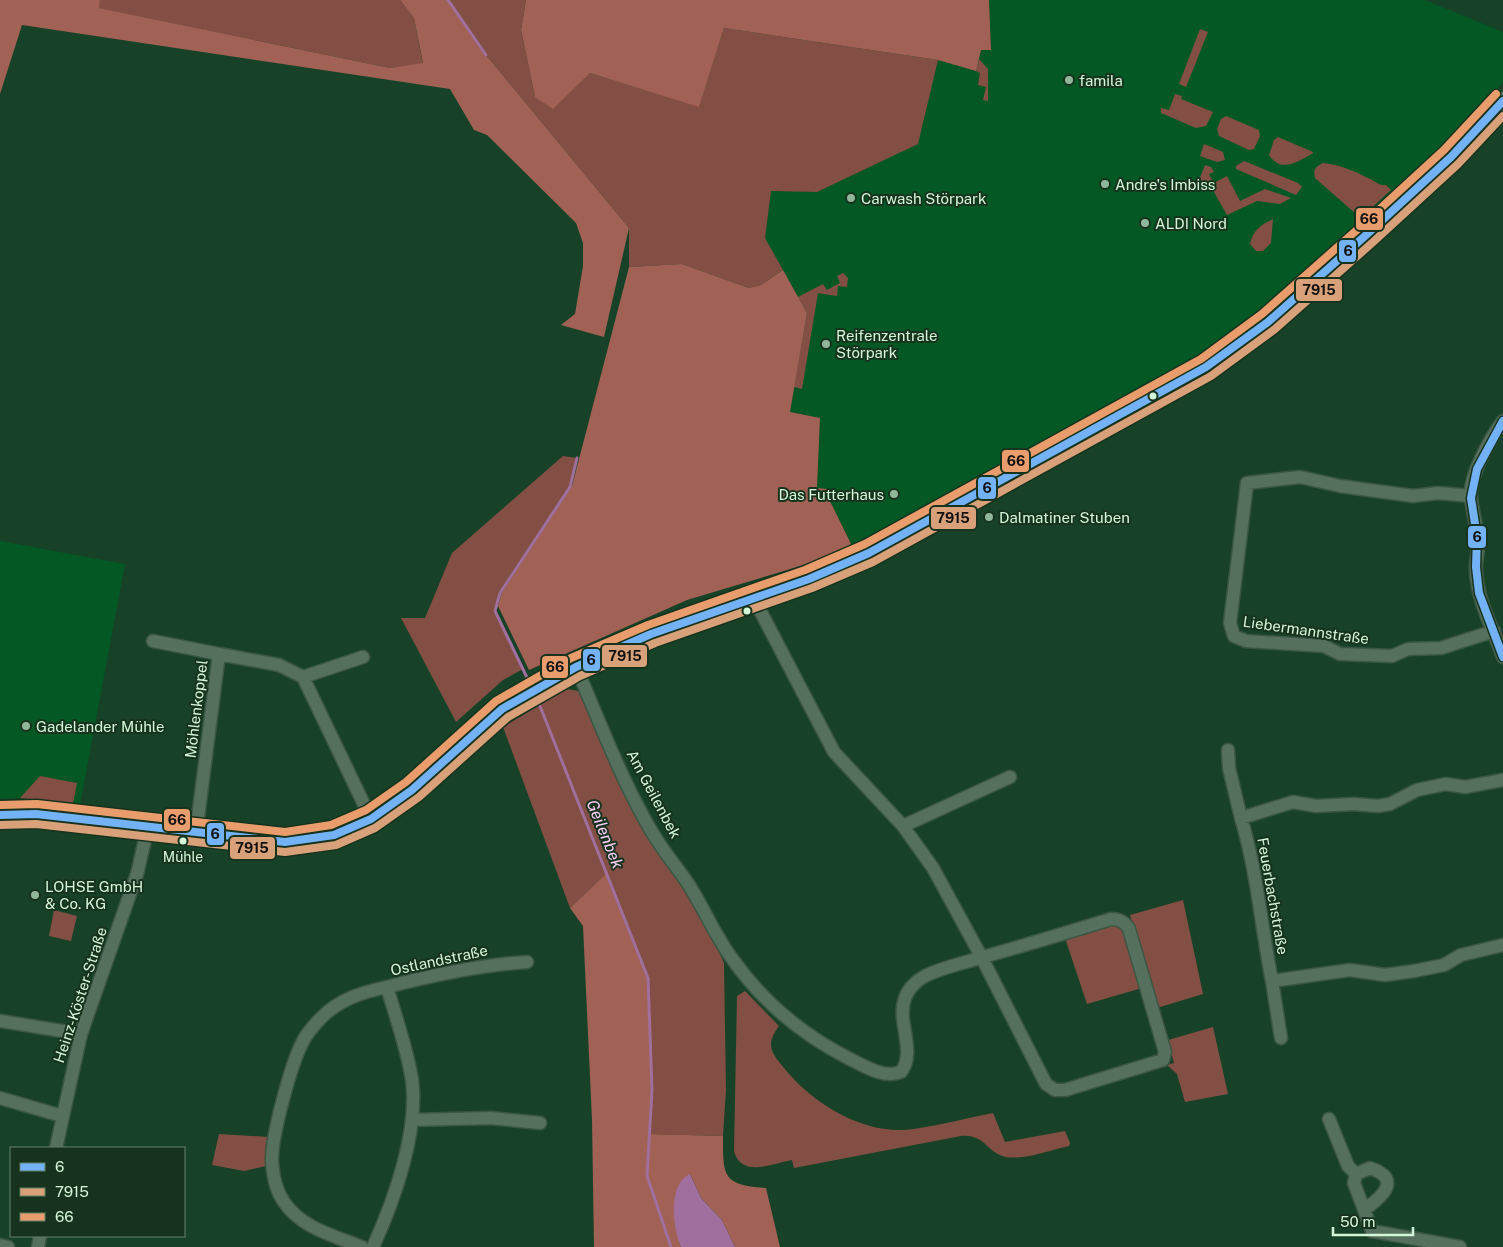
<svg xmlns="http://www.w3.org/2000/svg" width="1503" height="1247" viewBox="0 0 1503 1247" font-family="'Public Sans',sans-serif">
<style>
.built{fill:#035824}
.green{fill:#834e43}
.forest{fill:#a16154}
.water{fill:#a06f9d}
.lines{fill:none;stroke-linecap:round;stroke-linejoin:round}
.stream{stroke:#a06f9d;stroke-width:3}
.street-casing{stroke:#3b5744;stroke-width:15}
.secondary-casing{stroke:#3b5744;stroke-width:20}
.street{stroke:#55705c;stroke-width:12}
.secondary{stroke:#55705c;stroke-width:18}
.bus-1-casing{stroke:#17331d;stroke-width:11}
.bus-2-casing{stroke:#17331d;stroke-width:11}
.bus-3-casing{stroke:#17331d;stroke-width:11}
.bus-1{stroke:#73b2f4;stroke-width:8}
.bus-2{stroke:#d9a179;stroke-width:8}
.bus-3{stroke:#e99d6c;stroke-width:8}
.poi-dot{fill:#91b79a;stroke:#17331d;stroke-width:2}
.bus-dot{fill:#d3f6d8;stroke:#17331d;stroke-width:2}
.labels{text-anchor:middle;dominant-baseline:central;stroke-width:4;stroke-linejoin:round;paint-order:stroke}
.bus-label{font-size:14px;fill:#d3f6d8;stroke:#17331d}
.poi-label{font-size:15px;fill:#d3f6d8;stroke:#17331d;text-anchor:start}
.street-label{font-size:15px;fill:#d3f6d8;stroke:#17331d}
.water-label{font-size:16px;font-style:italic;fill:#ffcefb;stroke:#17331d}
.line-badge{stroke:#17331d;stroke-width:2}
.pale-badge-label{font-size:14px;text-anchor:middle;font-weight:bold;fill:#111}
</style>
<rect width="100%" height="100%" fill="#174227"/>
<!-- built -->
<path class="built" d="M 989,0 L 1425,0 L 1503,32 L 1503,82 L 1444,147 L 1360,226 L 1245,325 L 1205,353 L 852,546 L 829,499 L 827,489 L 817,488 L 820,418 L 790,412 L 807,313 L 765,238 L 771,191 L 817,192 L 917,144 L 938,60 L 975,71 L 981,50 L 991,50 Z
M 0,541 L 125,564 L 80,805 L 20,798 L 0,799 Z"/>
<!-- green -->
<path class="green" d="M 100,0 L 400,0 L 414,18 L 423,64 L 390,68 L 98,8 Z
M 448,0 L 526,0 L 521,30 L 535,97 L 590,73 L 699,106 L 724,28 L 938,60 L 918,144 L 817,192 L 771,191 L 765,238 L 783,270 L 761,285 L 749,288 L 682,264 L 629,267 L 629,228 L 486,55 Z
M 1200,29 L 1208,32 L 1186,87 L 1179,84 Z
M 979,59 L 988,69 L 988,101 L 983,100 L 986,87 L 978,85 L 980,73 L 976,71 Z
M 1175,94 L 1182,96 L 1181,99 L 1213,112 L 1206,126 L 1196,128 L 1161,113 L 1161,108 L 1169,110 Z
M 1226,116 L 1259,130 L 1260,136 L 1254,149 L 1249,150 L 1219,136 L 1217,129 L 1221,119 Z
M 1278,137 L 1313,152 L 1313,153 C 1299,161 1281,174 1269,155 L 1274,140 Z
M 1204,144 L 1223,152 L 1225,160 L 1217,162 L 1200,156 Z
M 1244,161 L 1298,183 L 1302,187 L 1296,195 L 1236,169 L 1236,166 Z
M 1323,163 C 1337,164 1355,171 1368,178 C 1375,181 1379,186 1386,185 L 1391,190 L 1366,213 L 1356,214 L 1315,178 C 1313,170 1315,167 1323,163 Z
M 1205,165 L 1211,167 L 1214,172 L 1209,174 L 1212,180 L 1190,192 L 1187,186 L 1190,182 L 1197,185 Z
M 1227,176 L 1240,201 L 1265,189 L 1291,198 L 1280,204 L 1257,201 L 1227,215 L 1210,185 Z
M 1273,219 L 1271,243 L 1263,251 L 1256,251 L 1250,244 C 1253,230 1261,225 1273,219 Z
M 843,273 L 848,278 L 847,287 L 838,286 L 837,296 L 818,293 L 802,389 L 794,387 L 807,313 L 798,297 L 823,284 L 827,290 L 840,283 L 837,276 Z
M 563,456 L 577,458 L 570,487 L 500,593 L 495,611 L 523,669 L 503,680 L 456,722 L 401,618 L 425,618 L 452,553 Z
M 567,689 L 578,691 L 644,827 L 709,930 L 724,963 L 726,1090 L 723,1136 L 649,1134 L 652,1090 L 606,875 L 570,908 L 503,727 Z
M 40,776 L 77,783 L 73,803 L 20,798 Z
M 1183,900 L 1203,994 L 1157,1008 L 1130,915 Z
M 54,910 L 77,916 L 71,941 L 49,936 Z
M 1112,924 L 1123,928 L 1142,988 L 1087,1004 L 1065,938 Z
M 745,991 L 779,1026 C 765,1045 771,1052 784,1068 C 814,1105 865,1136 914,1129 C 941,1125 967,1118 993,1113 L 1005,1142 L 1065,1131 L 1070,1143 L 1069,1146 C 1050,1150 1025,1160 1006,1157 C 986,1153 986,1134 961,1136 L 794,1168 L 792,1160 C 771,1164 741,1178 734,1151 L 737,996 Z
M 1213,1027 L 1228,1094 L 1185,1102 L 1177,1074 L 1167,1065 L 1174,1063 L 1168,1040 Z
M 219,1134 L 269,1137 L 266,1166 L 244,1171 L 212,1165 Z"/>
<!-- forest -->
<path class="forest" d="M 0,0 L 100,0 L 99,8 L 390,68 L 423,63 L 414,18 L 400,0 L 448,0 L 486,55 L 629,228 L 604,337 L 561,325 L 575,314 L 583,266 L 583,243 L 576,223 L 487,135 L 474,130 L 450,89 L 22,25 L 0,94 Z
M 526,0 L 989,0 L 991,50 L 981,50 L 976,71 L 938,60 L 724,28 L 699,107 L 590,73 L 553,109 L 535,97 L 521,30 Z
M 682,264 L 749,288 L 761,285 L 783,270 L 807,313 L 790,412 L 820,418 L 817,488 L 827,489 L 829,499 L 852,546 L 837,555 L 687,600 L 529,670 L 498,606 L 502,592 L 572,486 L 629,267 Z
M 606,874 L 648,977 L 652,1090 L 649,1134 L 723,1136 C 723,1176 722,1185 766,1188 L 780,1247 L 735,1247 L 722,1220 L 701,1198 L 690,1174 L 679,1242 L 681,1247 L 594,1247 L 592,1120 L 583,926 L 570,908 Z"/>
<!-- water -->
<path class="water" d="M 690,1174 L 701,1198 L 722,1220 L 735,1247 L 681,1247 C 673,1228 667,1184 690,1174 Z"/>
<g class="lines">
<!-- stream -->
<path class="stream" d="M 448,0 L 486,55
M 531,686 L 495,611 L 500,593 L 570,487 L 577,458
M 536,696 L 648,978 L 652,1090 L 647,1176 L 671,1247"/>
<defs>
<path id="street" d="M 1503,421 C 1491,437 1468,477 1471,498 C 1473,513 1477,527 1478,543 C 1479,552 1475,561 1476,570 C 1477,601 1493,628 1503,657
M 1471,496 L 1438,493 L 1413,496 L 1340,486 L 1300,477 L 1247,483 L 1230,623 L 1234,636 L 1246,641 L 1324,646 L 1340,654 L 1392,656 L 1408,649 L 1441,648 L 1494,631
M 153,641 L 219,654
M 576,667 C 600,722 621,780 652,832 C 663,851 677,867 689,885 C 704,909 715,935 731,957 C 761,1000 801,1034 848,1058 C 863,1065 883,1079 901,1072 C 917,1051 896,1022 905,998 C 908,989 917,980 925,976 C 943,967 964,963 983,957 C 1026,945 1069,932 1111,919 C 1120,919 1125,922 1129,929 L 1165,1052 L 1163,1060 L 1065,1090 L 1055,1090 L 1046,1084 L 982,958 L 933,868 L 903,826 L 834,752 L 754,599
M 303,677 L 363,657
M 1228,750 L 1229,768 L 1241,818
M 1503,780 L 1465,787 L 1446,784 L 1417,790 L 1390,804 L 1378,806 L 1354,804 L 1316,806 L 1293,802 L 1241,818 C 1257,871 1261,926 1272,981 L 1350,970 L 1385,975 L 1414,971 L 1444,965 L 1461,955 L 1503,945
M 903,826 L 1010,777
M 196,833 L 219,654 L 279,665 L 303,677 L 371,819
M 1272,981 L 1281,1038
M 0,1021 L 81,1034
M 0,1098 L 62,1116
M 1329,1119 L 1348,1166 L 1356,1174
M 412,1120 L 491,1118 L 540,1123
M 56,1148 L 81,1034 L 137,874 L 148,827
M 1364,1210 C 1382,1197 1403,1179 1370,1168 L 1356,1174 L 1354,1183 L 1372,1231 L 1460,1247
M 0,1245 L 8,1247
M 38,1247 L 40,1236
M 362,1247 C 335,1236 301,1228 284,1202 C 276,1191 273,1176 272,1162 C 271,1137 291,1064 303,1041 C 308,1032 315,1024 322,1017 C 340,999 363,992 387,987
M 373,1247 C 394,1201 419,1131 412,1080 C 407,1048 396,1018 387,987 C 433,975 479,965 527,962"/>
<path id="secondary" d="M 0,815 L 36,814 L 285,842 L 334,835 L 371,819 L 412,790 L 502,709 L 576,667 L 651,634 L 809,579 L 869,553 L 1206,367 L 1268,322 L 1365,236 L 1451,157 L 1503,101"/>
</defs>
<!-- street casing -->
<use href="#street" class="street-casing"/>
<!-- secondary casing -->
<use href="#secondary" class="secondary-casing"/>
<!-- street -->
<use href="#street" class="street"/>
<!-- secondary -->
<use href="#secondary" class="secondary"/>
<defs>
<path id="bus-1" d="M 1503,421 L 1477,469 L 1471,498 L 1477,537 L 1476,567 L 1479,593 L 1503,657
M 0,815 L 36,814 L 285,842 L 334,835 L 371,819 L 412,790 L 502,709 L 576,667 L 651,634 L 809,579 L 869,553 L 1206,367 L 1268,322 L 1365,236 L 1451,157 L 1503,101"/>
<path id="bus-2" d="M 0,825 L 36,824 L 285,852 L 336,845 L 375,828 L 419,797 L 508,717 L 580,676 L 655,643 L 812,588 L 873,562 L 1211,376 L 1275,329 L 1372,243 L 1458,164 L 1503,116"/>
<path id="bus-3" d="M 0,805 L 37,804 L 285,832 L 331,825 L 366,810 L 406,782 L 496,701 L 571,658 L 648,625 L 805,570 L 865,544 L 1201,359 L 1262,314 L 1358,229 L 1444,150 L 1496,94"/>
</defs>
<!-- bus-1 casing -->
<use href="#bus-1" class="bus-1-casing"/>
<!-- bus-2 casing -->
<use href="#bus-2" class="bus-2-casing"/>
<!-- bus-3 casing -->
<use href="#bus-3" class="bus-3-casing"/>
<!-- bus-1 -->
<use href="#bus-1" class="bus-1"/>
<!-- bus-2 -->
<use href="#bus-2" class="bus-2"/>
<!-- bus-3 -->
<use href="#bus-3" class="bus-3"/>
</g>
<!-- markers -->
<g class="poi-dot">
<circle cx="1069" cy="80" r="5"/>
<circle cx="1105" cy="184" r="5"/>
<circle cx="851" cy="198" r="5"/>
<circle cx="1145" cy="223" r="5"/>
<circle cx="826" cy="344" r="5"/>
<circle cx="894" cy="494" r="5"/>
<circle cx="989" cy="517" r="5"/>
<circle cx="26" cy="726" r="5"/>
<circle cx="35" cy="895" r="5"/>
</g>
<g class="bus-dot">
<circle cx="1153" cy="396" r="4.5"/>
<circle cx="747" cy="611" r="4.5"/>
<circle cx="183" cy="841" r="4.5"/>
</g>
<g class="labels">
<!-- bus labels -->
<g class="bus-label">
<text x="183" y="857">Mühle</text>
</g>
<!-- poi labels -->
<g class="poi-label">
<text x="1079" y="80">famila</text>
<text x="1115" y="184">Andre's Imbiss</text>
<text x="861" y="198">Carwash Störpark</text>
<text x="1155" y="223">ALDI Nord</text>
<text x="836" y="335">Reifenzentrale<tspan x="836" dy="17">Störpark</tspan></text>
<text x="884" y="494" text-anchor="end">Das Futterhaus</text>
<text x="999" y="517">Dalmatiner Stuben</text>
<text x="36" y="726">Gadelander Mühle</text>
<text x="45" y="886">LOHSE GmbH<tspan x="45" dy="17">&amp; Co. KG</tspan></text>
</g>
<!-- street labels -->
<g class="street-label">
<text transform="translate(1306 630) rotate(8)">Liebermannstraße</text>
<text transform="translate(196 709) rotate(-83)">Möhlenkoppel</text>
<text transform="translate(654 794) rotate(62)">Am Geilenbek</text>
<text transform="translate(1273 896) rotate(80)">Feuerbachstraße</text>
<text transform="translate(439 960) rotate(-12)">Ostlandstraße</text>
<text transform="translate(80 995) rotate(-72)">Heinz-Köster-Straße</text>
</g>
<!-- water labels -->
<g class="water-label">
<text transform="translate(605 834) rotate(68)">Geilenbek</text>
</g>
</g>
<g class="line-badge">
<rect x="1355" y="207" width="29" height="24" rx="5" fill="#e99d6c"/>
<rect x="1338" y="239" width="19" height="24" rx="5" fill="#73b2f4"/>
<rect x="1295" y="278" width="48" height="24" rx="5" fill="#d9a179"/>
<rect x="1001" y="449" width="29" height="24" rx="5" fill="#e99d6c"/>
<rect x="977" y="476" width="20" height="24" rx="5" fill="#73b2f4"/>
<rect x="930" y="506" width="47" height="24" rx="5" fill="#d9a179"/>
<rect x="1467" y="525" width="20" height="24" rx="5" fill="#73b2f4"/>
<rect x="601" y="644" width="47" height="24" rx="5" fill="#d9a179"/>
<rect x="582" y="648" width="19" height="24" rx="5" fill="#73b2f4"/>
<rect x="541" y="655" width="28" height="24" rx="5" fill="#e99d6c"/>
<rect x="163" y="808" width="28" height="24" rx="5" fill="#e99d6c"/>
<rect x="206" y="822" width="19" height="24" rx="5" fill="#73b2f4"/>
<rect x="229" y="836" width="47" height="24" rx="5" fill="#d9a179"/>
</g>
<g class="pale-badge-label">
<text x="1369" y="224">66</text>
<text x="1348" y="256">6</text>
<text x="1319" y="295">7915</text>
<text x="1016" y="466">66</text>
<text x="987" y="493">6</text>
<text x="953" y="523">7915</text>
<text x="1477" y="542">6</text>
<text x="625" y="661">7915</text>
<text x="591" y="665">6</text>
<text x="555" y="672">66</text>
<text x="177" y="825">66</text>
<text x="215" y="839">6</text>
<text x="252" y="853">7915</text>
</g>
<!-- legend -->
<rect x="10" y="1147" width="175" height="90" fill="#17331d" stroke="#628168"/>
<rect x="20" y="1163" width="25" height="8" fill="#73b2f4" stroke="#628168"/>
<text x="55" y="1172" font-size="15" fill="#d3f6d8">6</text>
<rect x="20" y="1188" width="25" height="8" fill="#d9a179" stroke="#628168"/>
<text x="55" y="1197" font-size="15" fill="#d3f6d8">7915</text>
<rect x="20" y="1213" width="25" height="8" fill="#e99d6c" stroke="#628168"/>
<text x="55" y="1222" font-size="15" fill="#d3f6d8">66</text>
<!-- scale -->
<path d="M1333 1227v8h80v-8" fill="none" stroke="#d3f6d8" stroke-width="2.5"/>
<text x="1340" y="1227" font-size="15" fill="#d3f6d8" stroke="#17331d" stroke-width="4" paint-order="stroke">50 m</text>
</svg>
